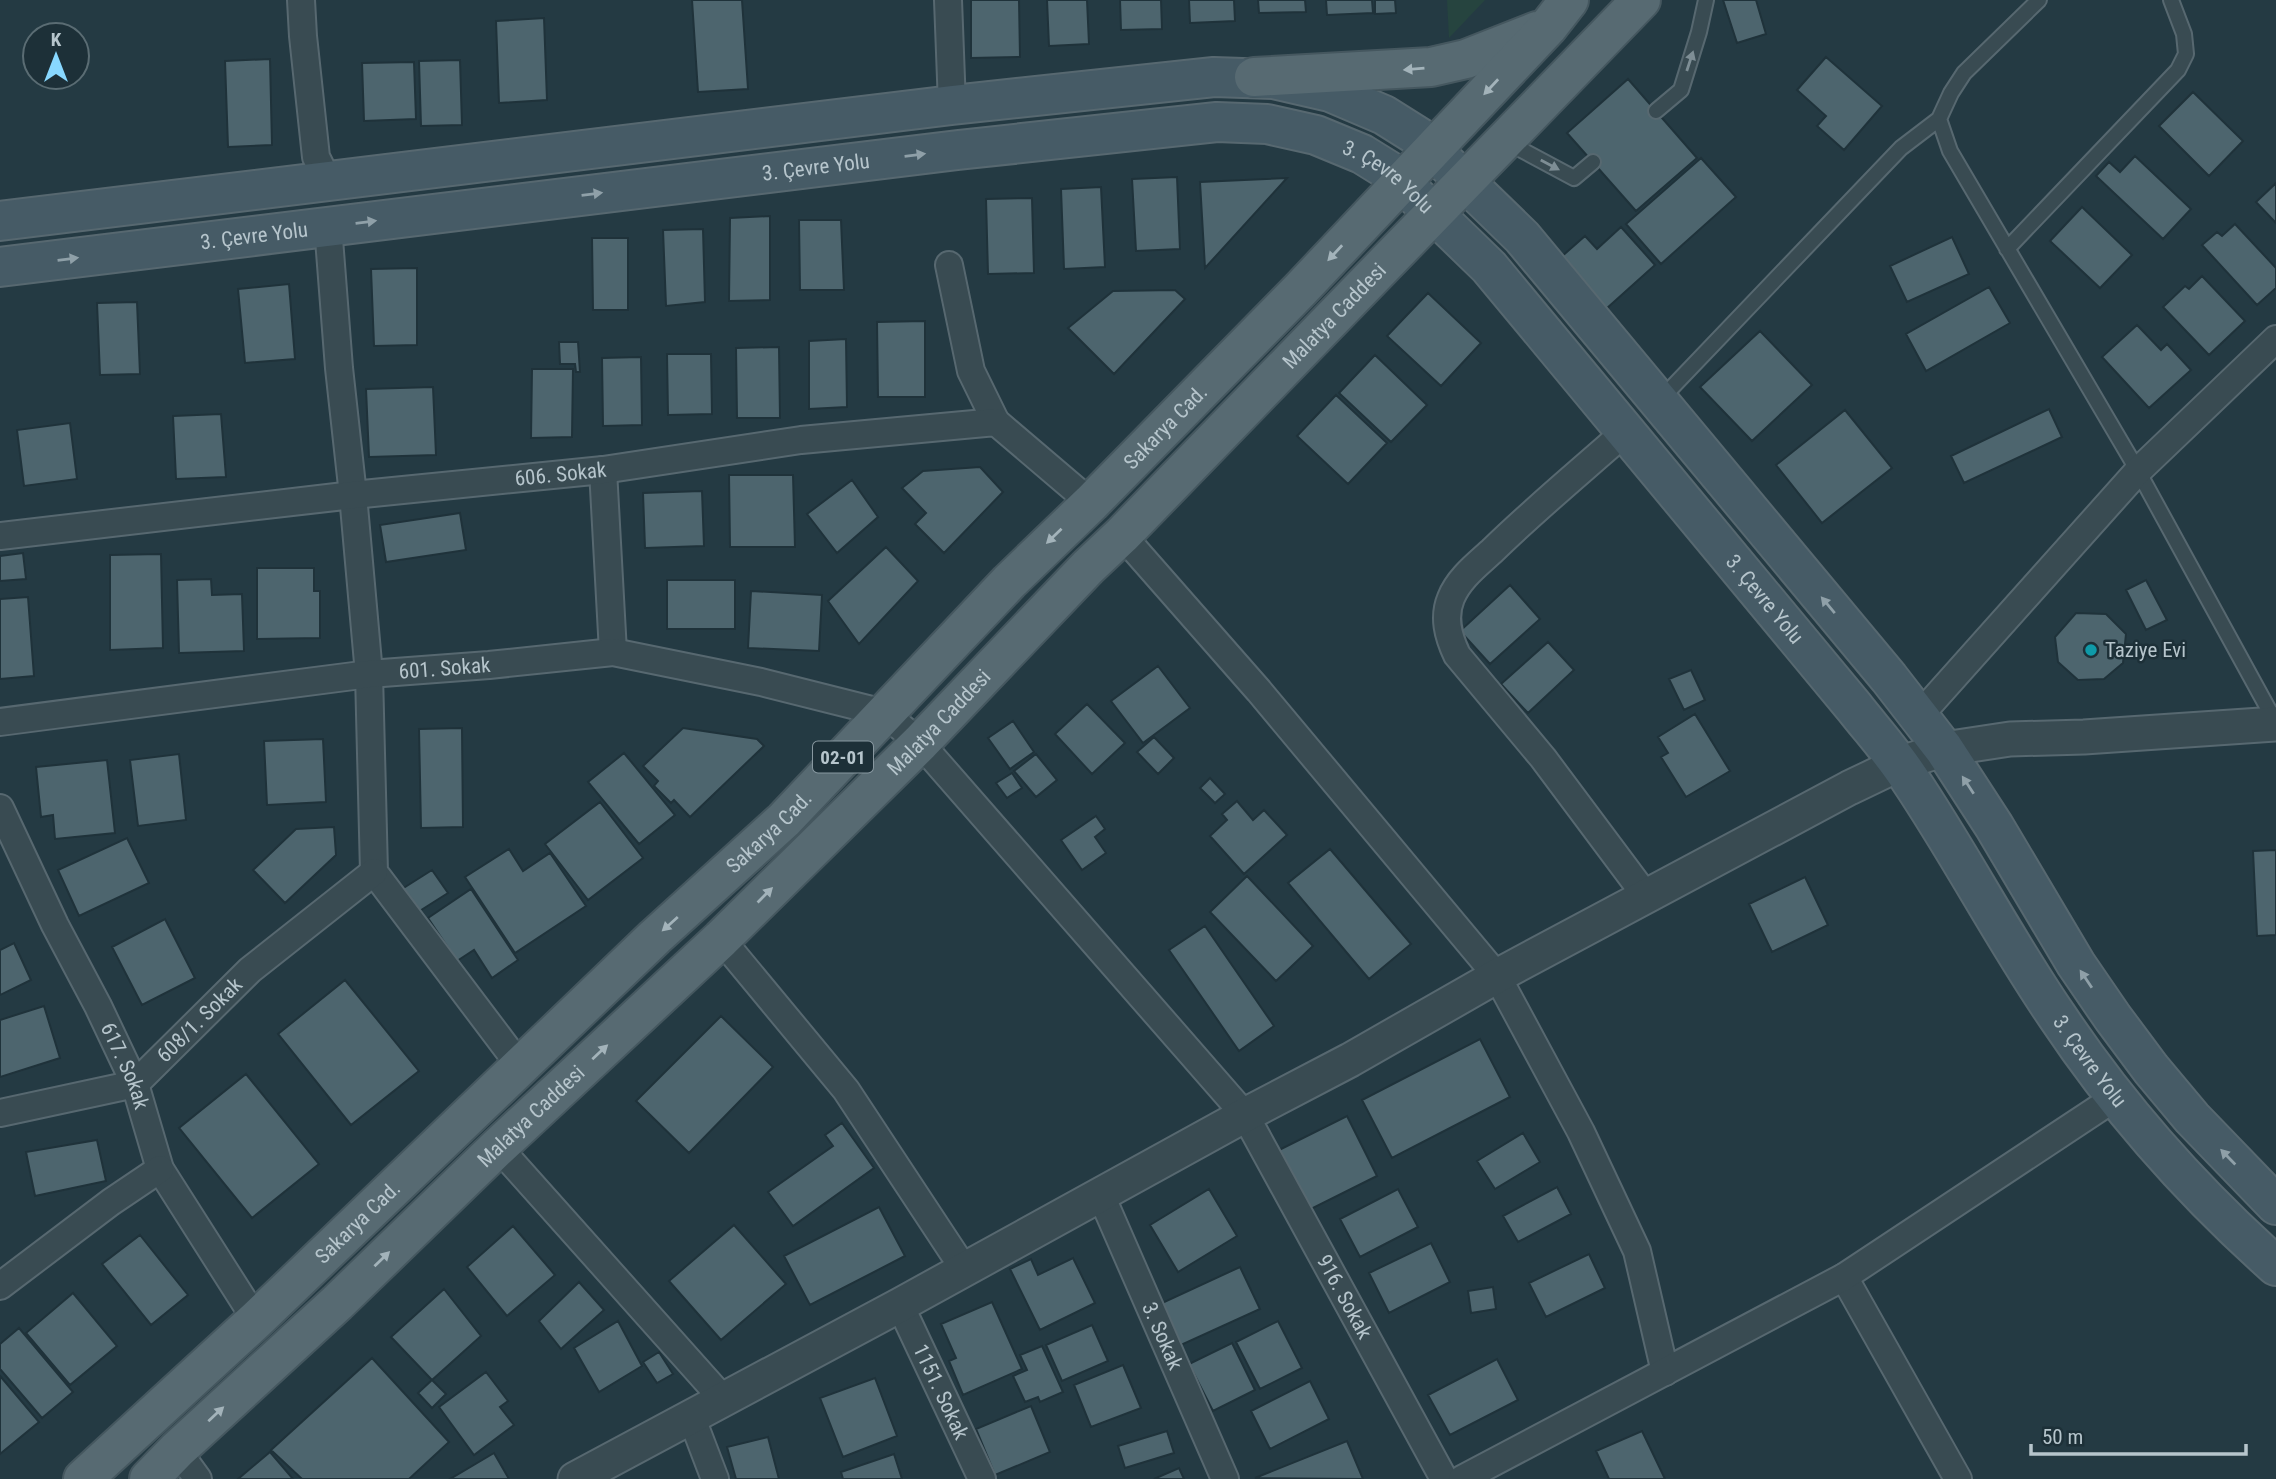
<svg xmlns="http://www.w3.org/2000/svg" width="2276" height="1479" viewBox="0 0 2276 1479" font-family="'Roboto Condensed',sans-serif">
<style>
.green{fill:#26443f}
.building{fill:#4d656e;stroke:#1f323a;stroke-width:2}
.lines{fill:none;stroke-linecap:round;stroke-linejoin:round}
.service-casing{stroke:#576870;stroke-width:18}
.minor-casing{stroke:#576870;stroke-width:30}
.tertiary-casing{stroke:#576870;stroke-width:37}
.secondary-casing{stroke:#576870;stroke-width:42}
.primary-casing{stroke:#45575f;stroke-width:42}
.service{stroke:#394b52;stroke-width:14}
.minor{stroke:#394b52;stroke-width:26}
.tertiary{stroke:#394b52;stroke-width:33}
.secondary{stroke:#465b66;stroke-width:38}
.primary{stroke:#576a72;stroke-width:38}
.oneway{fill:#7e8e95}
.oneway2{fill:#a3b3ba}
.oneway3{fill:#8fa0a8}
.culture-dot{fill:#0f9aa8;stroke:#1d3038;stroke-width:2.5}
.labels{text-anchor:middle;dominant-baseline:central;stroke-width:5;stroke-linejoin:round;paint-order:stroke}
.shield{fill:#1d3038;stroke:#8898a0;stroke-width:2}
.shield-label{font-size:19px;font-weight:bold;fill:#b6c5cc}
.street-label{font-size:21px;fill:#b6c5cc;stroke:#1d3038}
.poi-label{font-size:21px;fill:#b6c5cc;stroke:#1d3038;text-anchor:start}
</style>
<rect width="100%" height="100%" fill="#243a43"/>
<!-- green -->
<path class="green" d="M 1447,0 L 1485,0 L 1449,38 Z"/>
<!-- building -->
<path class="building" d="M 692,0 L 742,0 L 748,89 L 698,92 Z
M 971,0 L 1019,0 L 1020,57 L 971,58 Z
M 1047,0 L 1087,0 L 1089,44 L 1049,46 Z
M 1120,0 L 1161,0 L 1162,29 L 1121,30 Z
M 1189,0 L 1234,0 L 1235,21 L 1190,23 Z
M 1258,0 L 1305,0 L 1306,12 L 1259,13 Z
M 1326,0 L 1372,0 L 1373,13 L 1327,15 Z
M 1375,0 L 1395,0 L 1396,13 L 1375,14 Z
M 1723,0 L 1756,0 L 1766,34 L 1737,43 Z
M 544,18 L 547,100 L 499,103 L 496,21 Z
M 1826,57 L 1882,106 L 1844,150 L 1817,126 L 1826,116 L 1797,90 Z
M 270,59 L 272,145 L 228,147 L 225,61 Z
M 460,60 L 462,125 L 421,126 L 419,61 Z
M 414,62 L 416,119 L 364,121 L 362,63 Z
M 1628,79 L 1697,158 L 1636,211 L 1567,133 Z
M 2193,92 L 2243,141 L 2209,176 L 2159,126 Z
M 2135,156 L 2191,209 L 2163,239 L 2096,176 L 2109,162 L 2120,172 Z
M 1701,158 L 1736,197 L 1661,264 L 1626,224 Z
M 1177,177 L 1180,249 L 1136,251 L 1132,179 Z
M 1287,178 L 1205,268 L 1200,182 Z
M 2276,183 L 2276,223 L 2256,202 Z
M 1101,187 L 1105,267 L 1064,269 L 1061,189 Z
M 1032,198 L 1034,273 L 988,274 L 986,199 Z
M 2082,207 L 2132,255 L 2100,288 L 2050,241 Z
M 770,216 L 770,300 L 729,301 L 730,218 Z
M 799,220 L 841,220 L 844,290 L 800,290 Z
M 2235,224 L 2276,268 L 2276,288 L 2257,305 L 2202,245 L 2217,232 L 2222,236 Z
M 1621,227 L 1655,265 L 1606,309 L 1560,258 L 1585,236 L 1597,249 Z
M 703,229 L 705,302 L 666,306 L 663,230 Z
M 1952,237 L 1969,274 L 1907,302 L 1890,266 Z
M 592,238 L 628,238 L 628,310 L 593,310 Z
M 417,268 L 417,345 L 374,346 L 371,269 Z
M 2202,276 L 2245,321 L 2209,355 L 2163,307 L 2185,286 L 2189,289 Z
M 289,284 L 295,359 L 245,363 L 238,289 Z
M 1989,287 L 2010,323 L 1926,371 L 1906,334 Z
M 1175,290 L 1185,299 L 1114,374 L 1068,328 L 1113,291 Z
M 1428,293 L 1481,343 L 1441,386 L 1387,336 Z
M 137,302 L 140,374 L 100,375 L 97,303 Z
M 925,321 L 925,397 L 878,397 L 877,322 Z
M 2137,325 L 2161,350 L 2167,344 L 2191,370 L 2149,408 L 2102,357 Z
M 1760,331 L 1812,385 L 1752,441 L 1700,387 Z
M 846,339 L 847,407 L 809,409 L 809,341 Z
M 559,342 L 578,342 L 580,372 L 576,372 L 575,364 L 560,364 Z
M 779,347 L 780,418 L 737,418 L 736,348 Z
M 667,354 L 711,354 L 712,414 L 668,415 Z
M 1375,355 L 1427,405 L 1391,442 L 1339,393 Z
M 641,357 L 642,425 L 603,426 L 602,358 Z
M 532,369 L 573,369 L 572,437 L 531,438 Z
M 433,387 L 436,455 L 369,457 L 366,389 Z
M 1336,395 L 1387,443 L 1348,484 L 1297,436 Z
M 2049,409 L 2062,437 L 1964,483 L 1951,456 Z
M 1845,410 L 1892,468 L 1822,523 L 1776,465 Z
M 221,414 L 226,477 L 176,479 L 173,416 Z
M 70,423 L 77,479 L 24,486 L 17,430 Z
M 980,467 L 1003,492 L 944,553 L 915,524 L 926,513 L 902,488 L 923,471 Z
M 729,475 L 793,475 L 795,547 L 730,547 Z
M 852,480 L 878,517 L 837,553 L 807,514 Z
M 702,491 L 704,546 L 645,548 L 643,493 Z
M 460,513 L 466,550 L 386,562 L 380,525 Z
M 886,547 L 918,581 L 859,644 L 828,601 Z
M 23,553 L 26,579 L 0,581 L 0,556 Z
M 161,554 L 163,648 L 110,650 L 110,555 Z
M 257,568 L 314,568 L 314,591 L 320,591 L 320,638 L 257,639 Z
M 211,579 L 212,595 L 242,594 L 244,651 L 179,653 L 177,580 Z
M 667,580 L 735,580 L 735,629 L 667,629 Z
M 2146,580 L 2167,620 L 2146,630 L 2126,590 Z
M 1510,585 L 1540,619 L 1490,664 L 1460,631 Z
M 751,591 L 822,595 L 819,651 L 748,648 Z
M 28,597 L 34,676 L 0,679 L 0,599 Z
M 2076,613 L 2106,614 L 2126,634 L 2123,663 L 2104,679 L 2078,680 L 2058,662 L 2055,637 Z
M 1548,642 L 1574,670 L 1528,713 L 1501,684 Z
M 1158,666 L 1190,708 L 1143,743 L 1111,701 Z
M 1691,670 L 1705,700 L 1684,710 L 1669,679 Z
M 1087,704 L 1125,743 L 1092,774 L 1055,734 Z
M 1695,714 L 1730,771 L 1686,797 L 1661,757 L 1668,753 L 1658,737 Z
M 1013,721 L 1034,752 L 1010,769 L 988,738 Z
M 462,728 L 463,827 L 421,828 L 419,729 Z
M 683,728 L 757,739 L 764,746 L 690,817 L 674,800 L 671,803 L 654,786 L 658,781 L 643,766 Z
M 1154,737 L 1174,758 L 1158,774 L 1137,752 Z
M 323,739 L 326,802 L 267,805 L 264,741 Z
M 624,753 L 675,815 L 639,844 L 588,782 Z
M 179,754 L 186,820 L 138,826 L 130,760 Z
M 1036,754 L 1057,780 L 1036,797 L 1014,771 Z
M 107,760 L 115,833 L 55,839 L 53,815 L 41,817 L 36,767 Z
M 1012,773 L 1022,788 L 1007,798 L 996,783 Z
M 1210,778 L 1225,794 L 1215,803 L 1200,788 Z
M 1237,801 L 1253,820 L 1264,810 L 1287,835 L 1244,874 L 1210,836 L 1227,820 L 1222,814 Z
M 600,802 L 643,858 L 588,900 L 545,844 Z
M 1096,816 L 1105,829 L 1095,837 L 1106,853 L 1082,870 L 1061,840 Z
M 334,827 L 336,855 L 285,903 L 253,870 L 296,829 Z
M 127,838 L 149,883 L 79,916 L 58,870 Z
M 509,849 L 523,871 L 550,853 L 586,906 L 515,953 L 465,877 Z
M 1330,849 L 1411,944 L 1369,979 L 1288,883 Z
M 2276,850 L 2276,935 L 2257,936 L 2253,851 Z
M 432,870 L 448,893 L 418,912 L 402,889 Z
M 1247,876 L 1313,946 L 1276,981 L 1210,912 Z
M 1805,877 L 1828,925 L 1772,952 L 1749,904 Z
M 471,889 L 518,960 L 492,978 L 474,950 L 457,961 L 428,918 Z
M 165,919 L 195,978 L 142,1005 L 112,947 Z
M 1205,926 L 1274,1026 L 1239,1051 L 1169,950 Z
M 14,943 L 31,980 L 0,995 L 0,950 Z
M 345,980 L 419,1071 L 351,1125 L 278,1034 Z
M 44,1006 L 60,1058 L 0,1077 L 0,1020 Z
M 721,1016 L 773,1067 L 689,1153 L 636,1101 Z
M 1480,1039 L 1510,1097 L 1392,1158 L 1362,1100 Z
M 246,1074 L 319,1164 L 252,1218 L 179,1128 Z
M 1347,1116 L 1377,1176 L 1307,1211 L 1277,1151 Z
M 842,1123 L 874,1168 L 793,1226 L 768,1192 L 833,1146 L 825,1135 Z
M 1523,1133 L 1540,1162 L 1495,1189 L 1477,1161 Z
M 97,1140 L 106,1181 L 35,1196 L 26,1152 Z
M 1557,1187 L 1571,1214 L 1518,1242 L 1503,1216 Z
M 1209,1189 L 1237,1236 L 1178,1272 L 1150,1225 Z
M 1398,1189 L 1418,1227 L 1360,1257 L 1340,1219 Z
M 879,1207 L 905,1256 L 810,1305 L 784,1256 Z
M 734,1225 L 786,1284 L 721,1340 L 669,1281 Z
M 513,1226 L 555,1275 L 507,1316 L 467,1267 Z
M 140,1235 L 188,1295 L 151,1325 L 102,1264 Z
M 1431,1243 L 1450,1282 L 1389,1313 L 1369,1273 Z
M 1589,1254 L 1605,1288 L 1546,1317 L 1529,1283 Z
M 1073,1258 L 1095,1303 L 1040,1330 L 1010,1269 L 1031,1259 L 1038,1275 Z
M 1240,1267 L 1260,1309 L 1181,1345 L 1162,1303 Z
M 579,1282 L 604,1310 L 561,1349 L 539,1321 Z
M 1493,1287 L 1496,1309 L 1471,1313 L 1468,1291 Z
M 444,1289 L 481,1336 L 432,1380 L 391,1337 Z
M 73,1293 L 117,1346 L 70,1385 L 26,1333 Z
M 992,1302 L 1022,1369 L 963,1395 L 949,1361 L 956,1358 L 941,1324 Z
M 618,1321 L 642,1366 L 599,1392 L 574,1348 Z
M 1278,1321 L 1302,1368 L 1260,1389 L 1236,1342 Z
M 1092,1325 L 1108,1361 L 1062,1381 L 1046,1345 Z
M 19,1328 L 73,1392 L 42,1418 L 0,1369 L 0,1344 Z
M 1232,1343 L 1255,1390 L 1213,1411 L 1189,1364 Z
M 1042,1346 L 1063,1392 L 1040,1402 L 1038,1397 L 1025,1402 L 1013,1376 L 1027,1370 L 1020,1355 Z
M 659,1352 L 673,1374 L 657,1383 L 643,1362 Z
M 372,1358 L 449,1442 L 409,1479 L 302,1479 L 271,1450 Z
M 1497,1359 L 1518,1400 L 1450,1435 L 1428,1395 Z
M 1123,1365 L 1141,1408 L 1091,1427 L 1074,1385 Z
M 486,1372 L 508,1401 L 500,1407 L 514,1425 L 474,1455 L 439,1407 Z
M 0,1376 L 39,1422 L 0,1454 Z
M 875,1378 L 897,1436 L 843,1457 L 820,1398 Z
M 432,1380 L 446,1394 L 432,1408 L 418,1393 Z
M 1310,1381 L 1329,1419 L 1270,1449 L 1251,1411 Z
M 1031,1406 L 1050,1452 L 995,1475 L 976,1429 Z
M 1167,1431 L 1174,1453 L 1125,1468 L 1118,1446 Z
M 1642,1431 L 1665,1479 L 1609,1479 L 1596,1451 Z
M 768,1437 L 779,1479 L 736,1479 L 727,1447 Z
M 1347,1441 L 1363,1479 L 1255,1478 Z
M 270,1452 L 293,1479 L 238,1479 Z
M 494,1453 L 509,1479 L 450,1479 Z
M 894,1454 L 902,1479 L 843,1479 L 841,1472 Z
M 1179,1468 L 1184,1479 L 1154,1479 Z"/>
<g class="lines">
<defs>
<path id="service" d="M 1656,111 L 1681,90 L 1699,32 L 1706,0
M 1939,119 L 1950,151 L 2138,471 L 2276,723
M 1505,141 L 1574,178 L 1593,162
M 2007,249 L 2178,70 L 2186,54 L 2184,34 L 2171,0
M 1659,401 L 1901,148 L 1939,119 L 1951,93 L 1964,73 L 2039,0"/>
<g id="minor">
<path d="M 301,0 L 303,36 L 316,157 L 328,181"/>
<path d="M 948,0 L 952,105"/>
<path d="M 328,226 L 339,368 L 353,495 L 369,674 L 374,872 L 521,1067"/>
<path d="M 949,265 L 971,371 L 996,422"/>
<path d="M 1625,432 C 1581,471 1535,509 1493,550 C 1478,564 1459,578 1451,598 C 1443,617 1448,636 1457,655 L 1543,758 L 1646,896"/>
<path d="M 603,470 L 613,652"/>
<path d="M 1122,535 L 1259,691 L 1497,976 L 1581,1132 L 1637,1251 L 1665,1372"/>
<path id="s1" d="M 0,536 L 353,495 L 603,470 L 801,440 L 996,422 L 1091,503"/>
<path d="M 1919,716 L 2138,471 L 2276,339"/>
<path id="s2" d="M 0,722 L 369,674 L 489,665 L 613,652 L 761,682 L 884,713 L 920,743 L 1245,1115 L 1444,1479"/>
<path id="s3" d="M 0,808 L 55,925 L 98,1006 L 135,1084 L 160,1169 L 256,1320"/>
<path d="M 721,939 L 846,1090 L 964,1269"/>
<path id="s4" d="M 0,1113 L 135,1084 L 250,970 L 374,872"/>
<path d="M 498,1147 L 723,1399"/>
<path id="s5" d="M 1100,1193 L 1225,1479"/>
<path d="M 1844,1277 L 1958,1479"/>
<path d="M 0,1286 L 111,1202 L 160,1169"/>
<path id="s6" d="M 900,1305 L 982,1479"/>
<path d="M 691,1416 L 715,1479"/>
<path d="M 177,1450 L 198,1479"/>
<path d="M 1462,1479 L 1844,1277 L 2116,1097"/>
</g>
<path id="tertiary" d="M 575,1479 L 900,1305 L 1245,1115 L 1350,1060 L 1497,976 L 1849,788 L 1899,764 L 1944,749 L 2010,739 L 2084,737 L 2276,724"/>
<g id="secondary">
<path d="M 0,221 L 952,105 L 1214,77 L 1273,79 L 1330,92 L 1384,115 L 1419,137 L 1522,237 L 1889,678 L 1944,749 L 1994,826 L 2076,964 L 2113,1018 L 2151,1069 L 2192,1118 L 2276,1205"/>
<path id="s7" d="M 0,267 L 958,150 L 1217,122 L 1267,124 L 1316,135 L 1362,154 L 1391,172 L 1489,267 L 1854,707 C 1872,730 1893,753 1909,778 C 1961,855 2004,939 2057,1016 C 2119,1109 2193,1192 2276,1266"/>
</g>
<g id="primary">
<path d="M 1254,77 L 1431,67 L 1466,59 L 1537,31"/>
<path id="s8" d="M 83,1479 L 256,1320 L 655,937 L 784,820 L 1009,582 L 1091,503 L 1301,289 L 1548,27 L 1569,0"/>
<path id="s9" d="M 149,1479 L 177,1450 L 337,1303 L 498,1147 L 721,939 L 920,743 L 1088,567 L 1122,535 L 1641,0"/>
</g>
</defs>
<!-- service casing -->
<use href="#service" class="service-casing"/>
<!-- minor casing -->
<use href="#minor" class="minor-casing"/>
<!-- tertiary casing -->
<use href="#tertiary" class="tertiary-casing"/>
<!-- secondary casing -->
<use href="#secondary" class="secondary-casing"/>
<!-- primary casing -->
<use href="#primary" class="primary-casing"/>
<!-- service -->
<use href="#service" class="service"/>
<!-- minor -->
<use href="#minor" class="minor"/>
<!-- tertiary -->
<use href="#tertiary" class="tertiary"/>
<!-- secondary -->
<use href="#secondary" class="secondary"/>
<!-- primary -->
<use href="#primary" class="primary"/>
</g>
<!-- one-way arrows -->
<defs><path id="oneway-solid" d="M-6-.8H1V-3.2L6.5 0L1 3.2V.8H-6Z" transform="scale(1.75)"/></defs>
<g class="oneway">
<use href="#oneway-solid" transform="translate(1690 61) rotate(-72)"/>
<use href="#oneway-solid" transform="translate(1550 165) rotate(28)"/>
</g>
<g class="oneway2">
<use href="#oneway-solid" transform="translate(1414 69) rotate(175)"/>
<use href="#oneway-solid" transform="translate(1491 87) rotate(133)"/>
<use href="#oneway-solid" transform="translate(1335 253) rotate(133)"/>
<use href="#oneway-solid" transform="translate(1054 536) rotate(136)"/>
<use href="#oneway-solid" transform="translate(765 895) rotate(-45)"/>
<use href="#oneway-solid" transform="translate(670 924) rotate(138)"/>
<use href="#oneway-solid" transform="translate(600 1052) rotate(-43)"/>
<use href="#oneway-solid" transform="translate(382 1259) rotate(-44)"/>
<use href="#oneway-solid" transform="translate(216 1414) rotate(-43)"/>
</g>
<g class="oneway3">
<use href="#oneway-solid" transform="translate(915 155) rotate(-7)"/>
<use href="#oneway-solid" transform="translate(592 194) rotate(-7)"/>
<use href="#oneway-solid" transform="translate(366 222) rotate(-7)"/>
<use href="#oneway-solid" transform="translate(68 259) rotate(-7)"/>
<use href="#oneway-solid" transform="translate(1828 605) rotate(-130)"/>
<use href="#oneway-solid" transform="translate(1968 785) rotate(-123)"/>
<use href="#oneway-solid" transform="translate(2086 979) rotate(-124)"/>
<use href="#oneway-solid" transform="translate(2228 1157) rotate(-134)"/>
</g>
<!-- markers -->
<circle class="culture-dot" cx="2091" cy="650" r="7"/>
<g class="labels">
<!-- shield labels -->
<rect class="shield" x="813" y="741.5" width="60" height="31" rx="5"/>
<g class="shield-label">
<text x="843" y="757">02-01</text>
</g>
<!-- street labels -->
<g class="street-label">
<text stroke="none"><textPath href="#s7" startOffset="822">3. Çevre Yolu</textPath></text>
<text stroke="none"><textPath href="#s7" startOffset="1410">3. Çevre Yolu</textPath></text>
<text stroke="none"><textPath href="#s7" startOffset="256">3. Çevre Yolu</textPath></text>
<text stroke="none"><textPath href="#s9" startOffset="1661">Malatya Caddesi</textPath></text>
<text stroke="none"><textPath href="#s8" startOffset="1510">Sakarya Cad.</textPath></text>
<text stroke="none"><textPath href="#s1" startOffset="564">606. Sokak</textPath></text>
<text stroke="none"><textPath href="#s7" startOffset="1978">3. Çevre Yolu</textPath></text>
<text stroke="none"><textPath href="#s2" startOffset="448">601. Sokak</textPath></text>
<text stroke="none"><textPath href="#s9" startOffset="1094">Malatya Caddesi</textPath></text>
<text stroke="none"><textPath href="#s8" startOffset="943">Sakarya Cad.</textPath></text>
<text stroke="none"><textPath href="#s4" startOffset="229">608/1. Sokak</textPath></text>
<text stroke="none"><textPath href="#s7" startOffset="2544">3. Çevre Yolu</textPath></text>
<text stroke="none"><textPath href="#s3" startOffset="287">617. Sokak</textPath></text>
<text stroke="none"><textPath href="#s9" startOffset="527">Malatya Caddesi</textPath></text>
<text stroke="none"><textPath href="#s8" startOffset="376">Sakarya Cad.</textPath></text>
<text stroke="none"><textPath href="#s2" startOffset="1643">916. Sokak</textPath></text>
<text stroke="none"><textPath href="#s5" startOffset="156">3. Sokak</textPath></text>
<text stroke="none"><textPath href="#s6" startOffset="96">1151. Sokak</textPath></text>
</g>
<!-- poi labels -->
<g class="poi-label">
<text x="2105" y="650">Taziye Evi</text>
</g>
</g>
<!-- north arrow -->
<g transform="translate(56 56)"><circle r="33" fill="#1d3038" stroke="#5a6c73" stroke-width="2"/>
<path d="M0-5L12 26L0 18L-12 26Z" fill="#88d8ff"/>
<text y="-10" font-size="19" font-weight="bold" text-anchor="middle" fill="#b6c5cc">K</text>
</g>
<!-- scale -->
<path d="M2031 1444v10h215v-10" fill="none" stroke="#b6c5cc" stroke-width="3.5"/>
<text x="2042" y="1444" font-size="21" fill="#b6c5cc" stroke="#1d3038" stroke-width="5" paint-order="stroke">50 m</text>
</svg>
